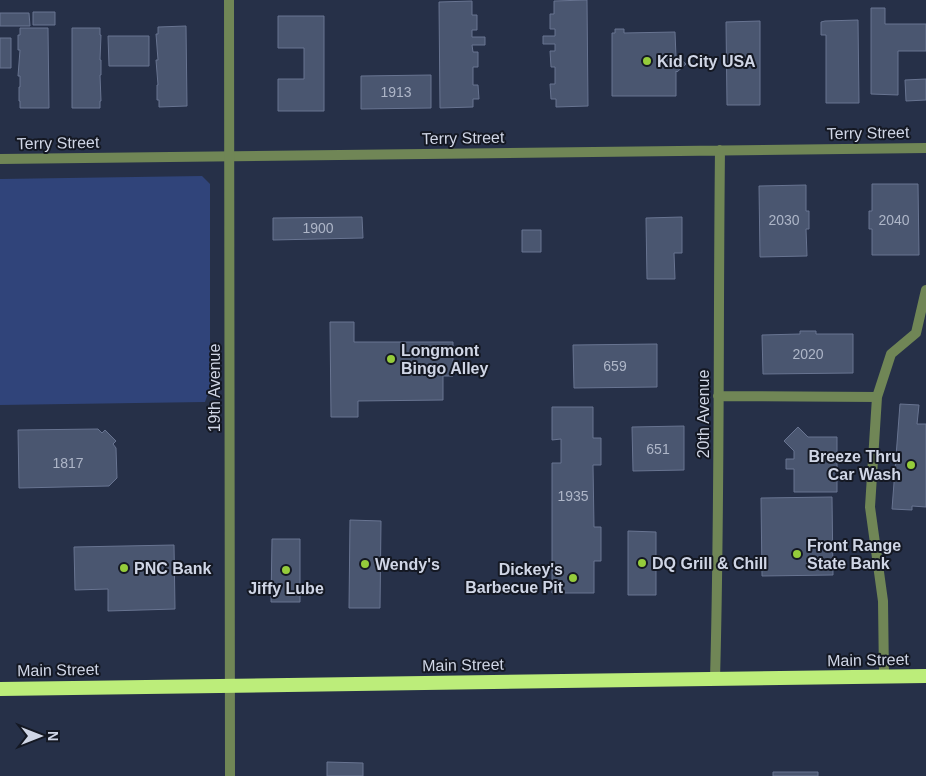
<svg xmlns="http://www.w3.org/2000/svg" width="926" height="776" viewBox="0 0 926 776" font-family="Arial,sans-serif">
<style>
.green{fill:#30447a}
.building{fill:#4a5670;stroke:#687491}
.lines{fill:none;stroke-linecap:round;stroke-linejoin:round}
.minor{stroke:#708656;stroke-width:10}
.tertiary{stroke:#708656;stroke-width:10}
.trunk{stroke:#bced7a;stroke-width:14}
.poi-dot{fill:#95cc3b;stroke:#141823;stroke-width:2}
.labels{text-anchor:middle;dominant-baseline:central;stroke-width:4;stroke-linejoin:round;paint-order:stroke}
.number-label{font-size:14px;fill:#aeb6c8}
.poi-label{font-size:16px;font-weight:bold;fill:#d0d6e6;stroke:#141823;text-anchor:start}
.street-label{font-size:16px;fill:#d0d6e6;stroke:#141823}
</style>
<rect width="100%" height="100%" fill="#263048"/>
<!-- green -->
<path class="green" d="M 202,176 L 210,184 L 210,393 L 207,396 L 205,402 L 0,405 L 0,179 Z"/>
<!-- building -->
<path class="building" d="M 587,0 L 588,106 L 556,107 L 556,99 L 551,99 L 550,84 L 555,84 L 555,67 L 551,67 L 550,51 L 555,51 L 555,44 L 543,44 L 543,36 L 555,36 L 555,29 L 550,29 L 550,14 L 554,14 L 554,1 Z
M 472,1 L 472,15 L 477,15 L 477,30 L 472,30 L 472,37 L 485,37 L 485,45 L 472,45 L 473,52 L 478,52 L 478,67 L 473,67 L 473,85 L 478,85 L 479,99 L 473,99 L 473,107 L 440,108 L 439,2 Z
M 871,8 L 885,8 L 885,24 L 926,24 L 926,51 L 898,51 L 898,95 L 871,94 Z
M 33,12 L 55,12 L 55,25 L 33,25 Z
M 0,13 L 29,13 L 30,26 L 0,26 Z
M 278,16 L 324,16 L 324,111 L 278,111 L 278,79 L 304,79 L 304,48 L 278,48 Z
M 858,20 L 859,103 L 826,103 L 826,35 L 821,35 L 821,22 L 825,21 Z
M 760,21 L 760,105 L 727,105 L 726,22 Z
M 186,26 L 187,106 L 159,107 L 159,100 L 157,100 L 157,85 L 158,85 L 156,60 L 158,60 L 156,34 L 158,34 L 158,27 Z
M 20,28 L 48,28 L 49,108 L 20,108 L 20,101 L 19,101 L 19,87 L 20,87 L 20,76 L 18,76 L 20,50 L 18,50 L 18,35 L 20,35 Z
M 72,28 L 100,28 L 100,35 L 101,35 L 100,60 L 101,60 L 101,75 L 100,75 L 101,101 L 100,101 L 100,108 L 72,108 Z
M 615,29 L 624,29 L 624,33 L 675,32 L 676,57 L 677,56 L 686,64 L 677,72 L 676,71 L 676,96 L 612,96 L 612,33 L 615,33 Z
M 108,36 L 149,36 L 149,66 L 109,66 Z
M 0,38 L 11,38 L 11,68 L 0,68 Z
M 431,75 L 431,108 L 361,109 L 361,76 Z
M 926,79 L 926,100 L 906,101 L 905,80 Z
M 872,184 L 918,184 L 919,255 L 872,255 L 872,229 L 869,229 L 869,211 L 872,211 Z
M 806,185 L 806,211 L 809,211 L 809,229 L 806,229 L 807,256 L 760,257 L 759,186 Z
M 362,217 L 363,238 L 273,240 L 273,218 Z
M 682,217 L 682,253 L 674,253 L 675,279 L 647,279 L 646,218 Z
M 522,230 L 541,230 L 541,252 L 522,252 Z
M 330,322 L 354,322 L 354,342 L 453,342 L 453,376 L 443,376 L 443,400 L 358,401 L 358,417 L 331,417 Z
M 800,331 L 816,331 L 816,334 L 853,334 L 853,373 L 763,374 L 762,335 L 800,334 Z
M 657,344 L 657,387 L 574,388 L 573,345 Z
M 900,404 L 919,405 L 917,424 L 926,424 L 926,507 L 912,506 L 912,510 L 892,509 Z
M 552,407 L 593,407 L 593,438 L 601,438 L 601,465 L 593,465 L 594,527 L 601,527 L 601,561 L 594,561 L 594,593 L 552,593 L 552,463 L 561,463 L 561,439 L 552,440 Z
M 684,426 L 684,470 L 633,471 L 632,427 Z
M 798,427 L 808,437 L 837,437 L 837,492 L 794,492 L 794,469 L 786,469 L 786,459 L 794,459 L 794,451 L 784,441 Z
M 98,429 L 102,433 L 105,430 L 116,441 L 113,444 L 116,448 L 117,478 L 109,486 L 19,488 L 18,430 Z
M 832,497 L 833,575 L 762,576 L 761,498 Z
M 350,520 L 381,521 L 380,608 L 349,608 Z
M 628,531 L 656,532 L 656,595 L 628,595 Z
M 272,539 L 300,539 L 300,602 L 271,602 Z
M 174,545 L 175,609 L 108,611 L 108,589 L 75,590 L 74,547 Z
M 327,762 L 363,763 L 363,776 L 327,776 Z
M 773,772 L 818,772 L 818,776 L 773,776 Z"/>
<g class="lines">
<!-- minor -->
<path class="minor" d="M 0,159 L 926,148
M 718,396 L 877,397
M 884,677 L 883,601 L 870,507 L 877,397 L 891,354 L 916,333 L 926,290
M 715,679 C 720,503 718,326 720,150"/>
<!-- tertiary -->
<path class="tertiary" d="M 229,0 L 230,776"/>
<!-- trunk -->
<path class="trunk" d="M 0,689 L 926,676"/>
</g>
<!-- markers -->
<g class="poi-dot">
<circle cx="647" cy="61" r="5"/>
<circle cx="391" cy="359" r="5"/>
<circle cx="911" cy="465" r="5"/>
<circle cx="797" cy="554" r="5"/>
<circle cx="642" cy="563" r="5"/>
<circle cx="365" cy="564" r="5"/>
<circle cx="124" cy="568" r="5"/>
<circle cx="286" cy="570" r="5"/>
<circle cx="573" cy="578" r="5"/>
</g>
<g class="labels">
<!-- number labels -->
<g class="number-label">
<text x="396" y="92">1913</text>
<text x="784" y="220">2030</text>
<text x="894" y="220">2040</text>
<text x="318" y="228">1900</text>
<text x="808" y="354">2020</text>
<text x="615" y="366">659</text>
<text x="658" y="449">651</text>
<text x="68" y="463">1817</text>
<text x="573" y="496">1935</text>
</g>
<!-- poi labels -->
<g class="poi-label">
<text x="657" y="61">Kid City USA</text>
<text x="401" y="350">Longmont<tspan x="401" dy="18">Bingo Alley</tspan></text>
<text x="901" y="456" text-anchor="end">Breeze Thru<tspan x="901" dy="18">Car Wash</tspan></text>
<text x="807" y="545">Front Range<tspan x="807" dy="18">State Bank</tspan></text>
<text x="652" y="563">DQ Grill &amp; Chill</text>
<text x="375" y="564">Wendy's</text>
<text x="134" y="568">PNC Bank</text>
<text x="563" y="569" text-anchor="end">Dickey's<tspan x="563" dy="18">Barbecue Pit</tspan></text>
<text x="286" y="588" text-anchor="middle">Jiffy Lube</text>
</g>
<!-- street labels -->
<g class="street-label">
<text transform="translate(868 133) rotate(-1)">Terry Street</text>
<text transform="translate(463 138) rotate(-1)">Terry Street</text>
<text transform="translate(58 143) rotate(-1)">Terry Street</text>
<text transform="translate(214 388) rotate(-90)">19th Avenue</text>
<text transform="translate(703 414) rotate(-90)">20th Avenue</text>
<text transform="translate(868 660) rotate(-1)">Main Street</text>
<text transform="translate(463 665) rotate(-1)">Main Street</text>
<text transform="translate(58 670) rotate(-1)">Main Street</text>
</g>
</g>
<!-- north arrow -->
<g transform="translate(40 736) rotate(90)" stroke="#141823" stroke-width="4" paint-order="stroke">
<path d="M0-4L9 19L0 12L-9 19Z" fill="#d0d6e6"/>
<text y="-8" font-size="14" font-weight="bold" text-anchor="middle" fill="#d0d6e6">N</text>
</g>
</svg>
